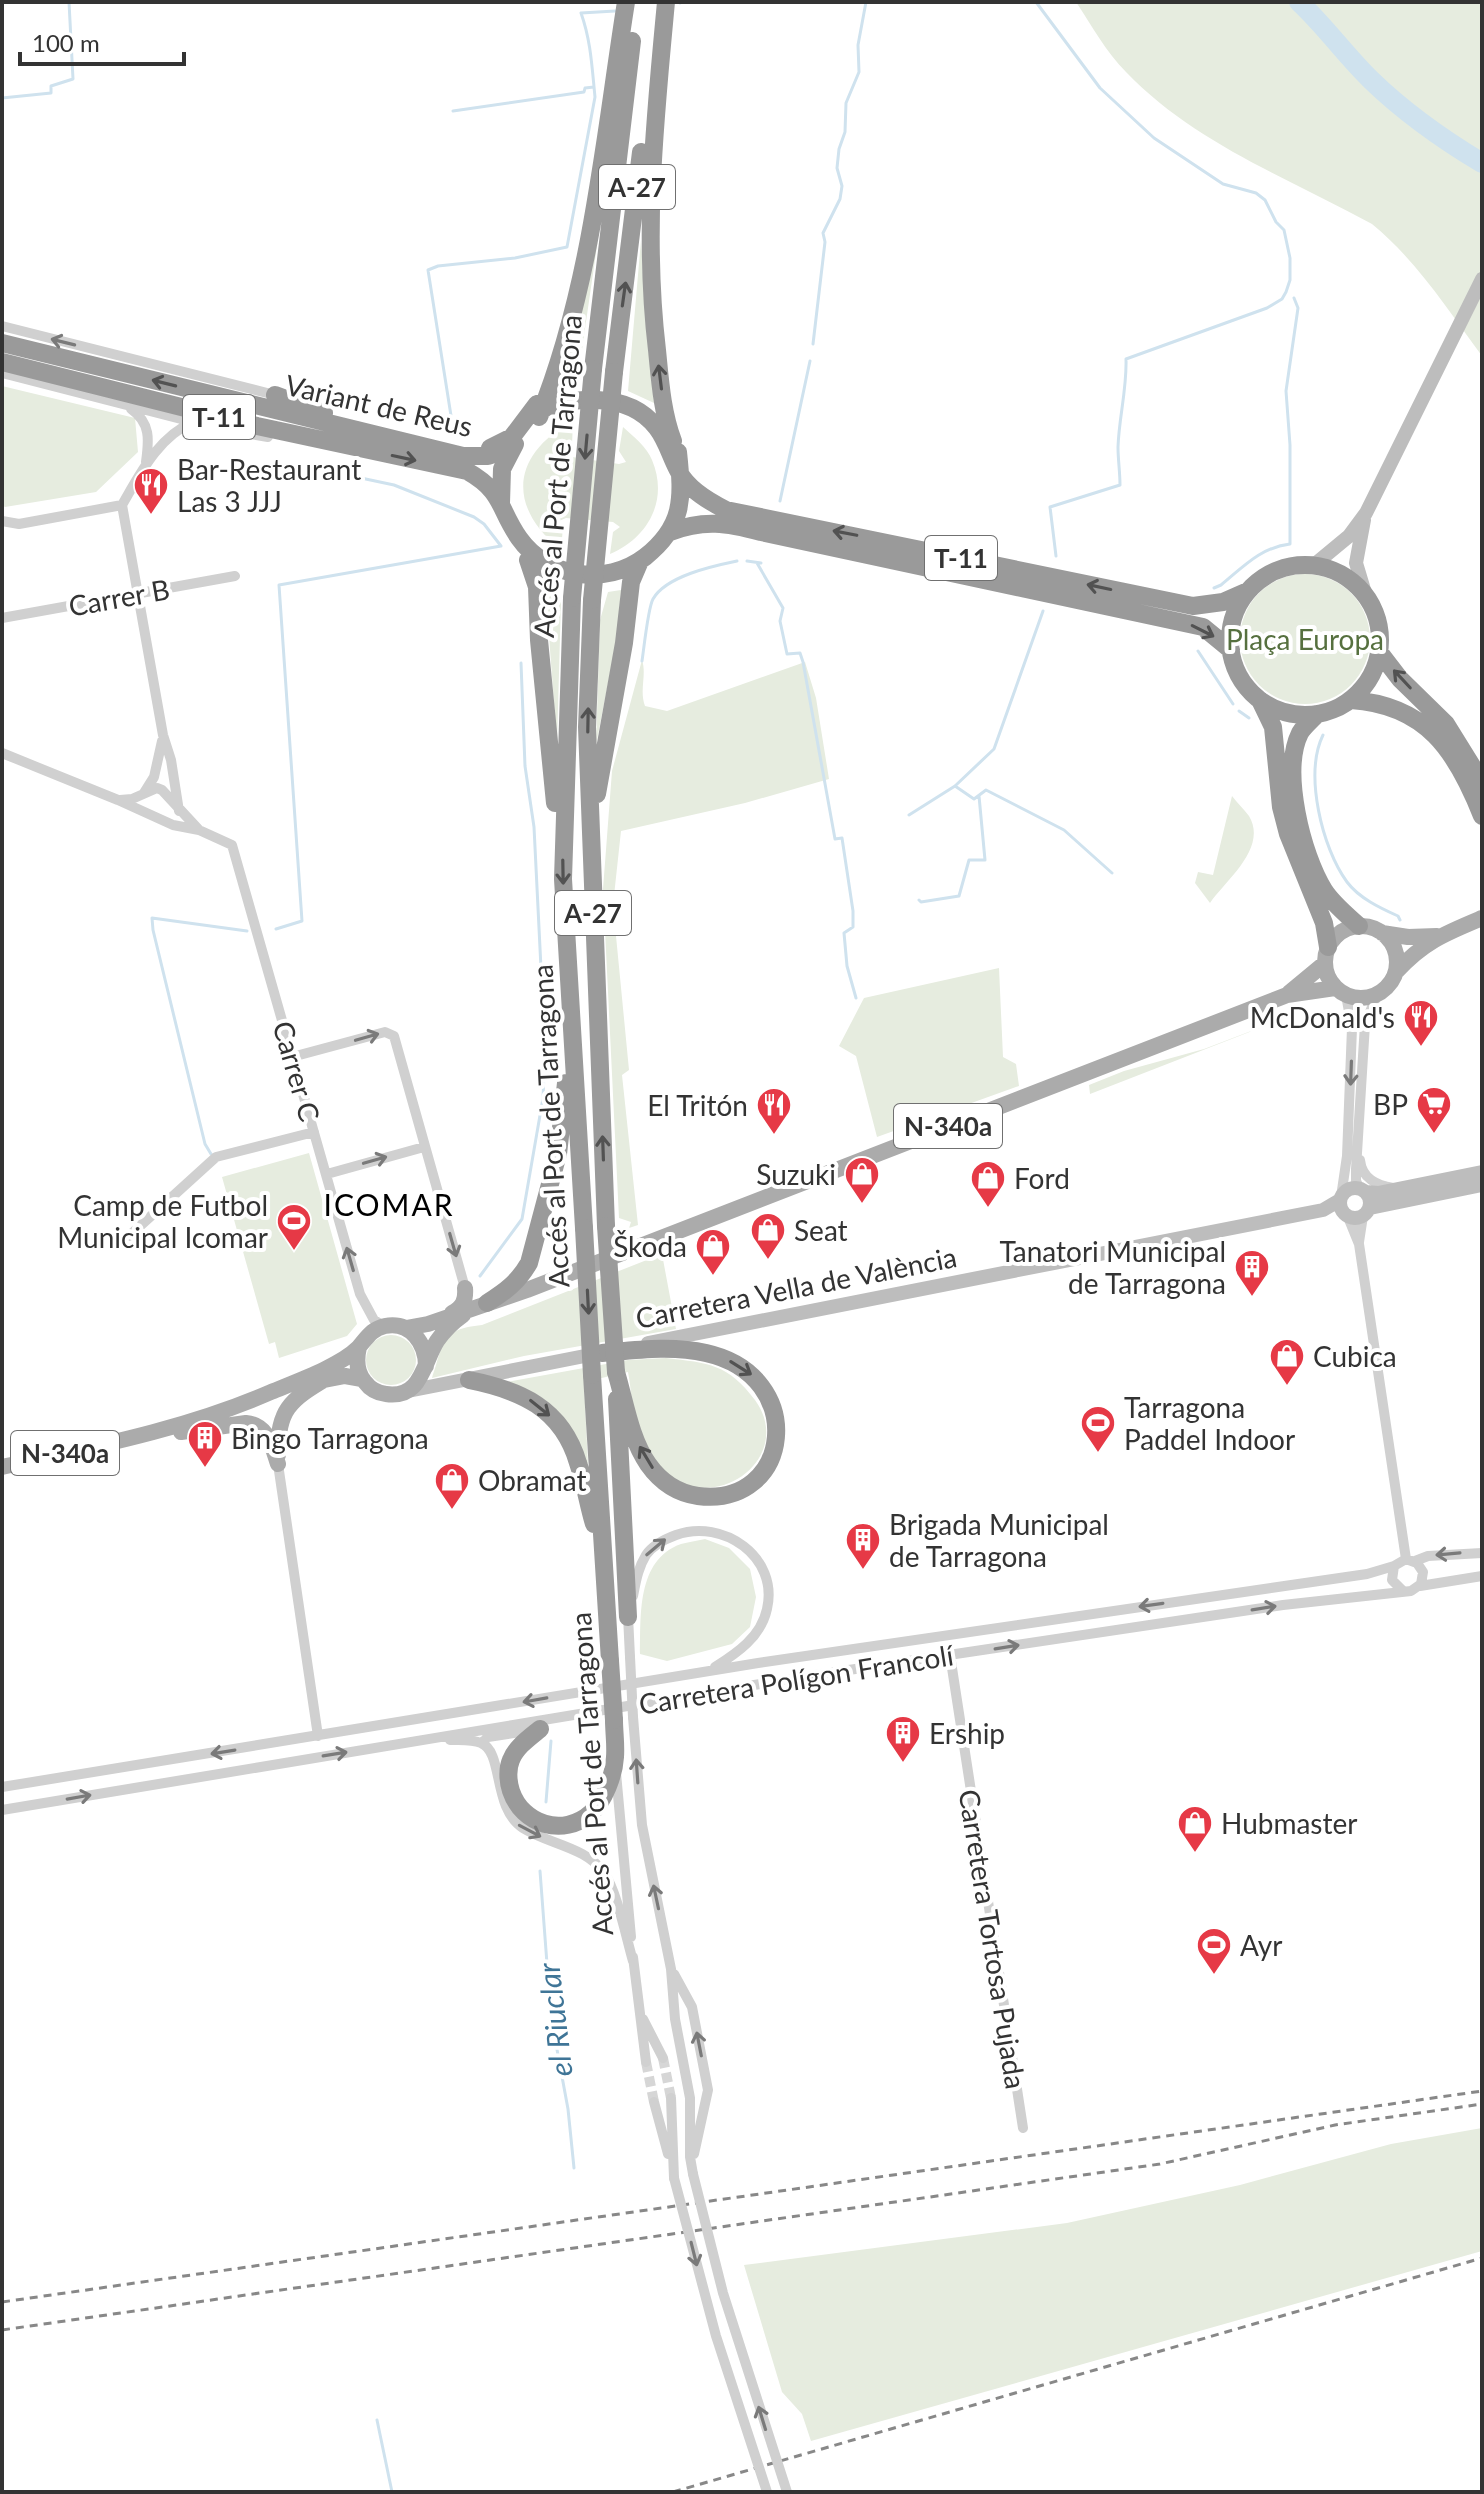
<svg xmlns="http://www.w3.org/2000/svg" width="1484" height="2494" viewBox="0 0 1484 2494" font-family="Lato,sans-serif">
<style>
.green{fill:#e6ecdf}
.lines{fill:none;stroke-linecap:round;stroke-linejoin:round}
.stream{stroke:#cfe2ee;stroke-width:3}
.river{stroke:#cfe2ee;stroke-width:20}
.street-tunnel{stroke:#d6d6d6;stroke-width:10;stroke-dasharray:10 5;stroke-linecap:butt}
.street{stroke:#d0d0d0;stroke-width:10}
.secondary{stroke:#bdbdbd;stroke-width:14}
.primary{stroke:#ababab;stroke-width:16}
.highway{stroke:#9a9a9a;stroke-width:18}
.rail{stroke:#888;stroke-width:3;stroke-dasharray:8 6;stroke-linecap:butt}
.street-bridge{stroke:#d0d0d0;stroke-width:10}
.highway-bridge{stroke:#9a9a9a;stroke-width:18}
.oneway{stroke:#525252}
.oneway2{stroke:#7a7a7a}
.labels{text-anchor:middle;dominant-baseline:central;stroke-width:8;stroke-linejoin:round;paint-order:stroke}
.shield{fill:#fff;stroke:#707070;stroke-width:2}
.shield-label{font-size:26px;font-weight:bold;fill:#333}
.street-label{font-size:28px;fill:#333;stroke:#fff}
.poi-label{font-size:28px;fill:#333;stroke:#fff;text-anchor:start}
.park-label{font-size:28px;fill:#56703f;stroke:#fff}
.neighbourhood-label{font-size:30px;letter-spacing:2px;fill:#000;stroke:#fff}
.water-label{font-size:30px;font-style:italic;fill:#3f7597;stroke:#fff}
</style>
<rect width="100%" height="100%" fill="#fff"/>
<!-- green -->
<path class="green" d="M 1076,2 L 1482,2 L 1482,356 C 1448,310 1417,261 1372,224 C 1288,178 1194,143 1126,72 C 1106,52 1092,26 1076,2 Z
M 598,239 L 577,384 L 559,387 L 573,344 Z
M 641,240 L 646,325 L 654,403 L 628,391 Z
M 2,386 L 135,418 L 138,452 L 96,492 L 5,507 L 2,505 Z
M 573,421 L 572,445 L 565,450 L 572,457 L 619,464 L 626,462 L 619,451 L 623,427 C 633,436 647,447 652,460 C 669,500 648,538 610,554 L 613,532 L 620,527 L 613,522 L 566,518 L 559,521 L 563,527 L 561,550 C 506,506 512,454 573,421 Z
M1240 639a65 65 0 1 1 130 0a65 65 0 1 1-130 0Z
M 545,583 L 557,588 L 561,602 L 557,743 Z
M 621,590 L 617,637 L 596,745 L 600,620 L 608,592 Z
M 642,660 C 647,675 639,690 645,706 L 667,711 L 805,662 L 816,698 L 829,779 L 745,803 L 621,831 L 613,905 L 629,1070 L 622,1075 L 638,1225 L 629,1228 L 631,1222 L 619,1218 L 603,889 L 612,771 Z
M 1232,796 C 1237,803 1244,809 1249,816 C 1268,848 1226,880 1210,903 L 1195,883 L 1198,872 L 1213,875 Z
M 999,968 L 1003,1057 L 1016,1064 L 1019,1086 L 877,1137 L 856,1056 L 839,1046 L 864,998 Z
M 1314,1007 L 1090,1094 L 1089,1085 L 1124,1071 L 1204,1049 Z
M 309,1153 L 357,1324 L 347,1336 L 279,1358 L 275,1342 L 269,1344 L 222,1177 Z
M 662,1254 L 676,1329 L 524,1356 L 432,1378 C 444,1344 439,1329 482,1325 Z
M366 1360a25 25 0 1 1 50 0a25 25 0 1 1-50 0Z
M 666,1358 C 709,1363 728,1364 755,1400 C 804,1468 680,1541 638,1432 C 631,1413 632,1391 628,1372 L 584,1382 L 588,1465 C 569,1419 556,1398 507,1382 L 628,1360 Z
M 705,1539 L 729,1548 L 750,1569 L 756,1597 L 750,1627 L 732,1644 L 667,1661 L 640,1654 C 641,1617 636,1560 681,1544 C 688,1542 697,1541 705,1539 Z
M 1482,2128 L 1482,2251 L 811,2441 L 802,2414 L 782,2392 L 744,2265 L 1067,2223 L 1240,2185 L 1391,2144 Z"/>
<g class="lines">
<!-- stream -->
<path class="stream" d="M 1036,2 L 1100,88 L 1154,138 L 1223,184 L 1256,193 L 1265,200 L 1276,222 L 1284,230 L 1290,258 L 1290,280 L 1286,292 L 1282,299 L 1267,308 L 1126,359 C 1127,389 1119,417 1118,447 C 1118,460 1120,472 1120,485 L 1050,507 L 1056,556
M 680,3 L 680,2
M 2,98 L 51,93 L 51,86 L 73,79 L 69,2
M 453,111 L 584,92 L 585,88 L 594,87
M 813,344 L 825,242 L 823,233 L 840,199 L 842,186 L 837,168 L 839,149 L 845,132 L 846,103 L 859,72 L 858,45 L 866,2
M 452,422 L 428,270 L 438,266 L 515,258 L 567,247 L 595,97 C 592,68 591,41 581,13 L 615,11
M 780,501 L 810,361
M 747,561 L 761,563
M 757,563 L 783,608 L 780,621 L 787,654 L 800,653 L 803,662 L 835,839 L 842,838 L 853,911 L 853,927 L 844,933 L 847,966 L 856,998
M 1214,588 L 1221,585 C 1242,568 1261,547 1290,544 L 1290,445 L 1286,391 L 1298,308 L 1294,298
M 1198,651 L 1233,704
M 642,661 C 644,648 648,608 653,599 C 666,576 713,566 737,561
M 1239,711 L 1249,718
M 1323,735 C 1304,774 1322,848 1347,882 C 1359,898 1380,908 1398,916 L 1400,920
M 955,786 L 974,799 L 986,790 L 1064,830 L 1112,873
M 909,815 L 955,786 L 994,749 L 1043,611
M 919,900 L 921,902 L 959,896 L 969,860 L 985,860 L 979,796
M 276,929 L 302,921 L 279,585 L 501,546 L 484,524 L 474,517 L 394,485 L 361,478
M 211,1154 L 205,1144 L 153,930 L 152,918 L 247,931
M 480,1276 L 522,1219 L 543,1098 L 545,1049 L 534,827 L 525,766 L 521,663
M 546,1802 L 551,1741
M 540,1871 L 551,2017 L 568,2109 L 574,2168
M 377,2420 L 392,2492"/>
<!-- river -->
<path class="river" d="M 1299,2 C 1325,26 1346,56 1371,80 C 1405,113 1442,139 1482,163"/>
<!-- street-tunnel -->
<path class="street-tunnel" d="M 663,2058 L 671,2098
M 646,2062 L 654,2102"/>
<!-- street -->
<path class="street" d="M 2,326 L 275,395
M 2,373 L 216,428 L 268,437
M 131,409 C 151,423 149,440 146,462
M 122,505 L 163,735 L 171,760 L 179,811
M 122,505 C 140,474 158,437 193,422
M 2,521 L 19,524 L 122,505
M 2,618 L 235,576
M 2,753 L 118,800 L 173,825 L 199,830 L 232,845 L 360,1294 L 374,1320 L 384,1326
M 144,793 L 154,777 L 162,741
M 120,800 L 132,799 L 157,788 L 162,790 L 199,830
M 292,1057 L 385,1032 L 394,1036 L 465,1288
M 1360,1160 C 1362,1179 1377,1185 1393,1188
M 327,1174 L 424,1147
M 1360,1189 L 1356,1181 L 1356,1169 L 1365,1024 L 1377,995
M 1341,1197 L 1347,1156 L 1352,1028 L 1346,995
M 1348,1217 L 1359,1244 L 1406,1559
M 129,1236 L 216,1157 L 314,1132
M 1359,1242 L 1363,1216
M 278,1464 L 318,1736
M 1415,1561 L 1428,1556 L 1482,1553
M 1394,1566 L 1392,1580 L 1402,1590
M 1420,1586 L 1482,1576
M 633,1596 C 636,1581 638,1568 646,1555 C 653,1545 665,1539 676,1535 C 723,1518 779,1557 767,1609 C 761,1637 737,1653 715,1667
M 628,1616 L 630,1657
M 950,1655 L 1023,2128
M 633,1717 L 642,1825 L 671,1969 L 675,2019 L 690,2098 L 690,2157 L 693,2174
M 450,1740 C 460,1740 472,1739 481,1743 C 504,1752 492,1808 523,1828 C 548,1844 587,1847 604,1873 C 617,1891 626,1937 633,1961
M 482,1743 L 488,1737 L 533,1730
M 616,1773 L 631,1937
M 2,1787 L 758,1663 L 1367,1574 L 1394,1566 L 1406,1559 L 1417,1563 L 1423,1572 L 1421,1584 L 1411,1591 L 1283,1605 L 802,1677 L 2,1810
M 633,1957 L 646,2062
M 674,1974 L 692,2007 L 708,2090 L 694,2154
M 643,2019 L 663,2058
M 671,2098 L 674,2178
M 654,2102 L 668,2154"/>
<!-- secondary -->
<path class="secondary" d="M 1364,520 L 1356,563 L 1365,593
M 1314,565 L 1349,536 L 1366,513 L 1482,279
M1340 1203a15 15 0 1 1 30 0a15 15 0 1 1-30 0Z
M 1366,1192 L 1378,1193 L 1482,1172
M 1370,1208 L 1482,1185
M 648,1343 L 1323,1210 L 1340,1200
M 408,1391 L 600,1353"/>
<!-- primary -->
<path class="primary" d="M1325 962a36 36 0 1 1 72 0a36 36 0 1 1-72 0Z
M 1382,933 L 1408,937 L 1437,936
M 1396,972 C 1423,942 1446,933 1482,918
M 1289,993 L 1324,964
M 452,1313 C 463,1307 466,1300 465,1288
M 406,1328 L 428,1324 L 527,1290 L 1287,995 L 1335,988
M 359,1347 C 356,1360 356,1372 365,1382 C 370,1389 377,1393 386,1394 C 422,1399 423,1363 437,1341 C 444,1331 453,1322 463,1315
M 319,1381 L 345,1376 L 362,1379
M 181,1432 L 246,1423 C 268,1425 272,1446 278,1464
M 278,1455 C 277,1410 290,1400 327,1378
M 2,1467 C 93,1447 186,1429 271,1392 C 295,1382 340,1366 358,1348 C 367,1338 371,1329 385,1326 C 411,1321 426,1344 426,1366"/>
<!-- highway -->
<path class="highway" d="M 666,2 C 655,119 643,233 657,350 C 660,380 662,412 673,441
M 2,343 L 463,456 L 488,456 L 510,449
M 2,362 L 257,426 L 467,471 C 504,492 498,508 519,538 C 547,578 606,587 645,557 C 684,526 683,499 678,452
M 593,369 L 632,41
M 614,372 L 641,152
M 275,395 L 324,413
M 532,414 C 569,396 628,390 657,428 C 667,441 671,458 679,472 C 688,489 710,502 726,510 L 1193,606 L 1223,602 L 1248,591
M 539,417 C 592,286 604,140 626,2
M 490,448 L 512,437 L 537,404
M 501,503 L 502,469 L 515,444
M 670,532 C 704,519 727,523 761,532 L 1203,627 L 1231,650
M 528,560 L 537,587 L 539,640 L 555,803
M1230 640a75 75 0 1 1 150 0a75 75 0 1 1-150 0Z
M 572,598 L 563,879 L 584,1228
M 592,600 L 587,727 L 606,1226
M 1380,653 L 1400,679 L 1446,724 L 1482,782
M 1260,700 L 1273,727 L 1281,807 L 1288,834 L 1324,923 L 1328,947
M 1351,700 C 1426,705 1456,750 1482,816
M 1317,714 C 1312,720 1304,726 1300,733 C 1281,771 1302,855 1324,890 C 1333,904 1347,915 1359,926
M 597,794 L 624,643 L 631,582 L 640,561
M 487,1303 C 506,1291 518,1282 529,1263 L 558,1154 L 566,1083
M 602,1353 C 636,1350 672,1345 706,1353 C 809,1376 792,1508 698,1496 C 677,1493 660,1481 648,1464 C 630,1438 625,1402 616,1372
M 592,1375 L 610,1661
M 469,1380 C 520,1390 562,1408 578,1463 C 585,1483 588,1504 594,1524
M 617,1399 L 628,1617
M 540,1729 C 529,1738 516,1747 511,1760 C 507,1769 508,1782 511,1791 C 522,1824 563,1838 591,1813 C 604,1801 614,1775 615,1757 C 616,1745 614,1732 614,1720"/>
<!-- rail -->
<path class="rail" d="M 2,2302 L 1482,2091
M 2,2330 L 1160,2164 L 1335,2125 L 1482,2104
M 673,2492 L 1482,2258"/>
<!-- street-bridge -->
<path class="street-bridge" d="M 630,1657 L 633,1717
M 693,2174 L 723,2293 L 787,2492
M 674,2178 L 716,2336 L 767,2492"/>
<!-- highway-bridge -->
<path class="highway-bridge" d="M 572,598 L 593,369
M 592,600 L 614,372
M 606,1226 L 616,1372
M 584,1228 L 592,1375
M 610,1661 L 614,1720"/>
</g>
<!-- one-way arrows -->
<defs><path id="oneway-shaft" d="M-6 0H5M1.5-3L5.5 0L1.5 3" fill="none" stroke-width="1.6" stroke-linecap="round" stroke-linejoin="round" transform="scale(2)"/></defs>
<g class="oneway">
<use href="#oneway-shaft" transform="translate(624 294) rotate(-82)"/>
<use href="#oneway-shaft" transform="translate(660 377) rotate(-97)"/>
<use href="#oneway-shaft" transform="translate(164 383) rotate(-166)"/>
<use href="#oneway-shaft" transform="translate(586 447) rotate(95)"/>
<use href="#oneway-shaft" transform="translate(404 458) rotate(12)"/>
<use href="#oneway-shaft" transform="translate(845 533) rotate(-169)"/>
<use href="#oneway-shaft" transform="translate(1099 587) rotate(-168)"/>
<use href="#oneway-shaft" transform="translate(1203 631) rotate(27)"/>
<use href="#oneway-shaft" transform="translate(1402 679) rotate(-133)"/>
<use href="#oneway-shaft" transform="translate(588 720) rotate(-89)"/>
<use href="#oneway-shaft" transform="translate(563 872) rotate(89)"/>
<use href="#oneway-shaft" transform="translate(603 1148) rotate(-92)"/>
<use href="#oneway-shaft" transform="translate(588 1302) rotate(87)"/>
<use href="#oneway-shaft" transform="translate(741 1368) rotate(32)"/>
<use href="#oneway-shaft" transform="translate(540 1408) rotate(39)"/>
<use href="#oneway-shaft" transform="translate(646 1457) rotate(-121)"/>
</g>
<g class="oneway2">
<use href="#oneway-shaft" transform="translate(63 342) rotate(-166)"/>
<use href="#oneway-shaft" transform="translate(367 1037) rotate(-16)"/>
<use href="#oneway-shaft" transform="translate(1351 1073) rotate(92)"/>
<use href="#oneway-shaft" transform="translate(375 1160) rotate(-16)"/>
<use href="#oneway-shaft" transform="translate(453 1245) rotate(74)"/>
<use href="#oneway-shaft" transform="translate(350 1259) rotate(-106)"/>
<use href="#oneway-shaft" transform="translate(656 1547) rotate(-40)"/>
<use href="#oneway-shaft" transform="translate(1448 1554) rotate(175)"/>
<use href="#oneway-shaft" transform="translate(1151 1605) rotate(172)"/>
<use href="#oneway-shaft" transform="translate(1264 1608) rotate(-9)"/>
<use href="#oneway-shaft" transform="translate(1007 1647) rotate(-9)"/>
<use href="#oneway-shaft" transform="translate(535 1700) rotate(170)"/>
<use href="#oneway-shaft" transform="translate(223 1752) rotate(171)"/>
<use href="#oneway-shaft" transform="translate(335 1754) rotate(-9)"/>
<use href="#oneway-shaft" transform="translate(637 1771) rotate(-94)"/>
<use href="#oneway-shaft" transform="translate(79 1797) rotate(-10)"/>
<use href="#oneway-shaft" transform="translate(530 1831) rotate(28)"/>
<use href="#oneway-shaft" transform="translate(656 1897) rotate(-102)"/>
<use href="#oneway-shaft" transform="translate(699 2044) rotate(-101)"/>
<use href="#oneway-shaft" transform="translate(694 2254) rotate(76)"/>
<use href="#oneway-shaft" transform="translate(762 2418) rotate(-107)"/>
</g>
<!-- icons -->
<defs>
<symbol id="restaurant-pin" viewBox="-11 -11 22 30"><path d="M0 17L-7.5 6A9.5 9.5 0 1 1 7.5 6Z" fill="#e63946" stroke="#fff"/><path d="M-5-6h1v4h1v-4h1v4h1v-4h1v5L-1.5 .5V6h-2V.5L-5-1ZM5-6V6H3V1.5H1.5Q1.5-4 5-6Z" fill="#fff"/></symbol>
<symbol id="supermarket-pin" viewBox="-11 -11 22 30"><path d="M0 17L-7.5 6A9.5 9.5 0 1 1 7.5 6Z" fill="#e63946" stroke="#fff"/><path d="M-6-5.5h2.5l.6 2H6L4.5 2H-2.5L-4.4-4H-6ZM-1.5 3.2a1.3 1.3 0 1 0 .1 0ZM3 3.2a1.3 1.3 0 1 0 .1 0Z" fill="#fff"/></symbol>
<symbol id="shop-pin" viewBox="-11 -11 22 30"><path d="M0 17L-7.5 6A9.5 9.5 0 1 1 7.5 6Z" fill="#e63946" stroke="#fff"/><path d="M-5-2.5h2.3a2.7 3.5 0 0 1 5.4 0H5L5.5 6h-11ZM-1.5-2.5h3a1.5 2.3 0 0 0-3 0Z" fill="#fff"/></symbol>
<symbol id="stadium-pin" viewBox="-11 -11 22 30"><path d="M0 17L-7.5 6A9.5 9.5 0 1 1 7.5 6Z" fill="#e63946" stroke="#fff"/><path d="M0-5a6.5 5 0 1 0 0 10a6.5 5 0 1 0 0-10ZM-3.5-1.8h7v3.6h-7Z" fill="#fff"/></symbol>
<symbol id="building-pin" viewBox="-11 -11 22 30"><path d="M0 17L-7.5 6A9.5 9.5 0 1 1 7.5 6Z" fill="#e63946" stroke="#fff"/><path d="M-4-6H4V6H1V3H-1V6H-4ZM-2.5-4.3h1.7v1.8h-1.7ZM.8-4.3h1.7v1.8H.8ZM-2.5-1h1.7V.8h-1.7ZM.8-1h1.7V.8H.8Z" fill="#fff"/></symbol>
</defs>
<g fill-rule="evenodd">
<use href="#restaurant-pin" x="131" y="465" width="40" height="54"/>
<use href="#restaurant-pin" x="1401" y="997" width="40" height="54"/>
<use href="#supermarket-pin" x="1414" y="1084" width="40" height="54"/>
<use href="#restaurant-pin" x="754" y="1085" width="40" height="54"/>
<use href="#shop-pin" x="842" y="1154" width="40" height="54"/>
<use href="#shop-pin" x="968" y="1158" width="40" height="54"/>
<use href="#stadium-pin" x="274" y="1201" width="40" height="54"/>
<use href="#shop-pin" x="748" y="1210" width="40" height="54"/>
<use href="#shop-pin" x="693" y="1226" width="40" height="54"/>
<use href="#building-pin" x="1232" y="1247" width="40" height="54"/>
<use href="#shop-pin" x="1267" y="1336" width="40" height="54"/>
<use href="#stadium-pin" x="1078" y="1403" width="40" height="54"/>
<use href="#building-pin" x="185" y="1418" width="40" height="54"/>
<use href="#shop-pin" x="432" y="1460" width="40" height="54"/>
<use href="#building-pin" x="843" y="1520" width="40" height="54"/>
<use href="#building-pin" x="883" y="1713" width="40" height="54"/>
<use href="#shop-pin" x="1175" y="1803" width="40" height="54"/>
<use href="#stadium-pin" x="1194" y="1925" width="40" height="54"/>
</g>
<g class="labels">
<!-- shield labels -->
<g class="shield">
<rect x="599" y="165" width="76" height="44" rx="6"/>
<rect x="183" y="395" width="72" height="44" rx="6"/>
<rect x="925" y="536" width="72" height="44" rx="6"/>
<rect x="555" y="891" width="76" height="44" rx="6"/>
<rect x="894" y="1104" width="108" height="44" rx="6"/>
<rect x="11" y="1431" width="108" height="44" rx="6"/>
</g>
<g class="shield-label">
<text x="637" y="187">A-27</text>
<text x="219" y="417">T-11</text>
<text x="961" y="558">T-11</text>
<text x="593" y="913">A-27</text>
<text x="948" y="1126">N-340a</text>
<text x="65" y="1453">N-340a</text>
</g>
<!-- street labels -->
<g class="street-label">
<text transform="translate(379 405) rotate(13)">Variant de Reus</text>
<text transform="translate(557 476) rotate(-85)">Accés al Port de Tarragona</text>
<text transform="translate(119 597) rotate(-10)">Carrer B</text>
<text transform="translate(297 1071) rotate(74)">Carrer C</text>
<text transform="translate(550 1126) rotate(-93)">Accés al Port de Tarragona</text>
<text transform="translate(796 1287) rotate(-11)">Carretera Vella de València</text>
<text transform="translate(796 1679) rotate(-9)">Carretera Polígon Francolí</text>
<text transform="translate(591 1774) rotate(-94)">Accés al Port de Tarragona</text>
<text transform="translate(993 1939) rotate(81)">Carretera Tortosa Pujada</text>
</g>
<!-- poi labels -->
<g class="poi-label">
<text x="177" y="469">Bar-Restaurant<tspan x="177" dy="32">Las 3 JJJ</tspan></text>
<text x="1395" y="1017" text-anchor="end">McDonald's</text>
<text x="1408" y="1104" text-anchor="end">BP</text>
<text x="748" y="1105" text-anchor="end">El Tritón</text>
<text x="836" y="1174" text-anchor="end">Suzuki</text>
<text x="1014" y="1178">Ford</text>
<text x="268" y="1205" text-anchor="end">Camp de Futbol<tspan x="268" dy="32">Municipal Icomar</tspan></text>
<text x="794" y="1230">Seat</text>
<text x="687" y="1246" text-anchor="end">Škoda</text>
<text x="1226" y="1251" text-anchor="end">Tanatori Municipal<tspan x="1226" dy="32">de Tarragona</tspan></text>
<text x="1313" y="1356">Cubica</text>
<text x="1124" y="1407">Tarragona<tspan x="1124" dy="32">Paddel Indoor</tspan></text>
<text x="231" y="1438">Bingo Tarragona</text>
<text x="478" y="1480">Obramat</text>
<text x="889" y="1524">Brigada Municipal<tspan x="889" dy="32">de Tarragona</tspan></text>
<text x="929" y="1733">Ership</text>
<text x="1221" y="1823">Hubmaster</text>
<text x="1240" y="1945">Ayr</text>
</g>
<!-- park labels -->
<g class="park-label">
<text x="1305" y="639">Plaça Europa</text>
</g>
<!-- neighbourhood labels -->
<g class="neighbourhood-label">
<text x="389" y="1204">ICOMAR</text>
</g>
<!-- water labels -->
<g class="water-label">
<text transform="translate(554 2020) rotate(-97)">el Riuclar</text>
</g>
</g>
<!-- border -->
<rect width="1484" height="2494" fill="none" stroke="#333333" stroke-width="8"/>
<!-- scale -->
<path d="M20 52v12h164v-12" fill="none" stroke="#333333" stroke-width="4"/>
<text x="32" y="52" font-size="24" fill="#333333" stroke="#ffffff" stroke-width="6" paint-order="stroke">100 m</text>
</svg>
